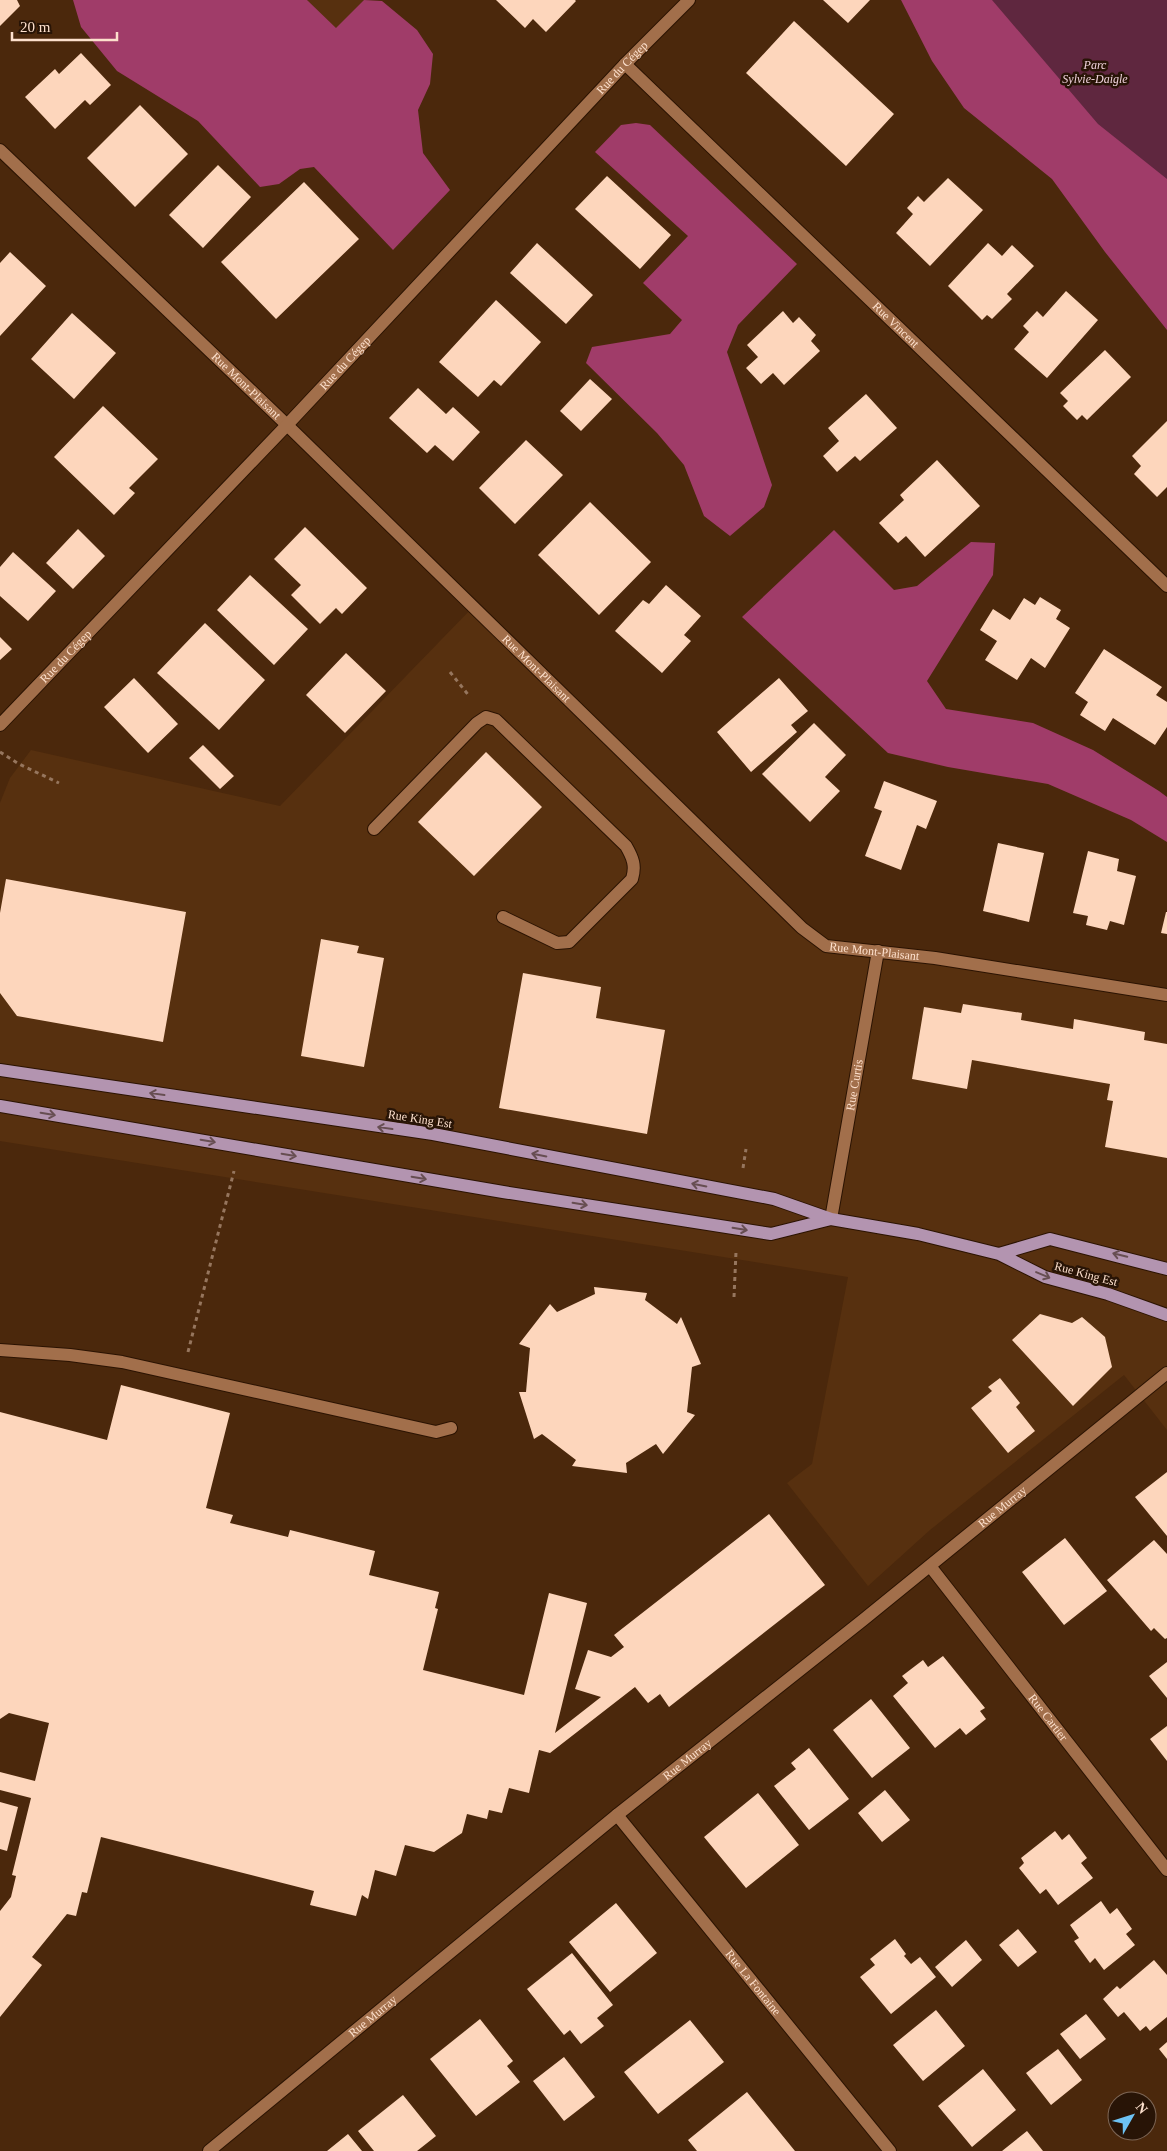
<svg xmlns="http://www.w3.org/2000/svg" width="1167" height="2151" viewBox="0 0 1167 2151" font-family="Georgia,serif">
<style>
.built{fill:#57300f}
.green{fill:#5f273f}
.forest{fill:#a03c69}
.building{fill:#fdd6bc}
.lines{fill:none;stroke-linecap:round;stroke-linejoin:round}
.lane-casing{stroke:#2b1302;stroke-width:14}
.street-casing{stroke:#2b1302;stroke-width:14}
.primary-casing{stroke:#2b1302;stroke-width:14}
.path{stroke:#96765e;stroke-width:3;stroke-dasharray:4 4;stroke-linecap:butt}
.lane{stroke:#a26f4b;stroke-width:12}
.street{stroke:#a26f4b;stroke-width:12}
.primary{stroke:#b394b0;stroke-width:12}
.oneway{stroke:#674e52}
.labels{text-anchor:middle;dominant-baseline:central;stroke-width:5;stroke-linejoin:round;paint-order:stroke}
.park-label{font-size:12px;font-style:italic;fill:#f0d3dd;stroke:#281406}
.street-label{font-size:12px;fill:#fde0cd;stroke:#281406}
</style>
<rect width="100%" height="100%" fill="#4b280c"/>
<!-- built -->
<path class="built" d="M 307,0 L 364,0 L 336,29 Z
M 473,607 L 826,946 L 1167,995 L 1167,1430 L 1124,1375 L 930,1530 L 868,1586 L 787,1483 L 812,1464 L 848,1277 L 0,1141 L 0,803 L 10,778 L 31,750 L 280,806 Z"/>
<!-- green -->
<path class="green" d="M 915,0 L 1167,0 L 1167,239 Z"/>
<!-- forest -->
<path class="forest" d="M 73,0 L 307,0 L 336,28 L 364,0 L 382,1 L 417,30 L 433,54 L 430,84 L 418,110 L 423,153 L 450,190 L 393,250 L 314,167 L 300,169 L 279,184 L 260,187 L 198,121 L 117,71 L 81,27 Z
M 901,0 L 992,0 L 1098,124 L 1167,179 L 1167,330 L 1105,252 L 1052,179 L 964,108 L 932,61 Z
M 636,123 L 650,125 L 797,264 L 738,325 L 727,352 L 772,485 L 764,507 L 730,536 L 704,516 L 684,465 L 657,433 L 586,363 L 592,347 L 670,334 L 682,320 L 643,283 L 688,236 L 595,152 L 621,125 Z
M 834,530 L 894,590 L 917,586 L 971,542 L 995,543 L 993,575 L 927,681 L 946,709 L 1033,723 L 1093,750 L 1159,791 L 1167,797 L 1167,842 L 1131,820 L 1048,784 L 948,767 L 888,753 L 742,617 Z"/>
<!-- building -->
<path class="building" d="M 0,0 L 17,0 L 20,6 L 0,26 Z
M 496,0 L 575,0 L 576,1 L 546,32 L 533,19 L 525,28 Z
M 823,0 L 870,0 L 848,23 Z
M 794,21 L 894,114 L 846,166 L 746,73 Z
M 81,53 L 111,85 L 90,105 L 85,100 L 55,129 L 25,97 L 55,69 L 59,74 Z
M 140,105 L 188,154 L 135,207 L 87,158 Z
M 218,165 L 251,197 L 203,248 L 169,215 Z
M 607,176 L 671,235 L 640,269 L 575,209 Z
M 948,178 L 983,210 L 930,266 L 896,233 L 913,214 L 907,208 L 918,196 L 924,202 Z
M 304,182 L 359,239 L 276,319 L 221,262 Z
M 537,243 L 593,295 L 566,324 L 510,273 Z
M 988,243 L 1002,256 L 1012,245 L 1034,266 L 1007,294 L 1012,299 L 992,319 L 987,315 L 982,320 L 948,286 Z
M 10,252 L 46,286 L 0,336 L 0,263 Z
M 1066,291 L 1098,320 L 1047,378 L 1014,349 L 1029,332 L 1023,326 L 1037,311 L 1043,317 Z
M 496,300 L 541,342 L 501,386 L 494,380 L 478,397 L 439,362 Z
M 783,311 L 793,323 L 799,317 L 816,335 L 811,341 L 820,351 L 784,385 L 773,373 L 761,384 L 746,368 L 758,357 L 747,345 Z
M 72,313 L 116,353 L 74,399 L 31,359 Z
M 1105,350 L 1131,377 L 1087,420 L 1082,415 L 1077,420 L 1063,406 L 1068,401 L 1060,393 Z
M 590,379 L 612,399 L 581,431 L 560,411 Z
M 418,388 L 446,414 L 453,407 L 480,432 L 453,461 L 435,445 L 427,453 L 389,418 Z
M 866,394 L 897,428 L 860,461 L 855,456 L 837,472 L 823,456 L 839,441 L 828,428 Z
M 103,406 L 158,459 L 129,488 L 135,493 L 114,515 L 54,457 Z
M 1167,421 L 1167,487 L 1157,497 L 1134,474 L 1141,466 L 1132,456 Z
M 526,440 L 563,475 L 515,524 L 479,488 Z
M 937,460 L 980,506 L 925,557 L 906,536 L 898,543 L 879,523 L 904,500 L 900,495 Z
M 590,502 L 651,562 L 599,615 L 538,555 Z
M 305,527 L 367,588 L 342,614 L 336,608 L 320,624 L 291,595 L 301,585 L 274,559 Z
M 78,529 L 105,556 L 73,589 L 46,563 Z
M 13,552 L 56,591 L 28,621 L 0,596 L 0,567 Z
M 250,575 L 308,629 L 274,665 L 217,610 Z
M 666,585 L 701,616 L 684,635 L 691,641 L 662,673 L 615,631 L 643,600 L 649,604 Z
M 1040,597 L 1061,610 L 1056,619 L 1070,628 L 1045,668 L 1031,658 L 1017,680 L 985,660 L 997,641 L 980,630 L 993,609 L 1010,620 L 1024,598 L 1035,605 Z
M 205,623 L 265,680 L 219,730 L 157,673 Z
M 0,637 L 12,649 L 0,660 Z
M 1104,649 L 1162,687 L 1156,695 L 1167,702 L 1167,727 L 1155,745 L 1113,718 L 1105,731 L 1080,715 L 1088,702 L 1075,693 Z
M 346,653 L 386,691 L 345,733 L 306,695 Z
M 134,678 L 178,724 L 148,753 L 104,707 Z
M 779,678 L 808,711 L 791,725 L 797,732 L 751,772 L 717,732 Z
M 814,723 L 846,755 L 825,777 L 840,791 L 810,822 L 762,774 Z
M 203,745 L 234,776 L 220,789 L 189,758 Z
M 486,752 L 542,807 L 474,876 L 418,822 Z
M 884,781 L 937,801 L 926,829 L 917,825 L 901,870 L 865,856 L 882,811 L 874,808 Z
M 998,843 L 1044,853 L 1029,922 L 983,911 Z
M 1088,851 L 1119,859 L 1117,871 L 1136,876 L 1124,925 L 1110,921 L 1107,930 L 1086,925 L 1088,916 L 1073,913 Z
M 6,879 L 186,912 L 163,1042 L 17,1016 L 0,993 L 0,913 Z
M 1166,912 L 1167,912 L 1167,934 L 1161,933 Z
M 321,939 L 359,946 L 357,953 L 384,958 L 364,1067 L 301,1056 Z
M 523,973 L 601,987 L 596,1018 L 665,1030 L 647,1134 L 499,1108 Z
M 963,1004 L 1022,1013 L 1021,1020 L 1073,1029 L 1074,1019 L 1145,1032 L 1144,1040 L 1167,1044 L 1167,1158 L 1105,1147 L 1113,1101 L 1107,1100 L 1110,1084 L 972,1060 L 967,1089 L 912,1079 L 924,1007 L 961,1013 Z
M 594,1287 L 647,1293 L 645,1300 L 677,1324 L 681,1317 L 701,1364 L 692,1367 L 687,1412 L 695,1415 L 663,1454 L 656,1444 L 626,1463 L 627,1473 L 572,1466 L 576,1460 L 542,1434 L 534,1439 L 519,1392 L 526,1392 L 530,1348 L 519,1344 L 550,1304 L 557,1312 L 595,1294 Z
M 1040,1314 L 1072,1323 L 1082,1317 L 1105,1337 L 1112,1367 L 1073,1406 L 1012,1340 Z
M 1000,1378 L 1020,1403 L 1016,1407 L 1035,1431 L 1008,1453 L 971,1408 L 992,1391 L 988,1387 Z
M 121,1385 L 230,1413 L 206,1508 L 233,1515 L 230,1523 L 288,1537 L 290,1530 L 375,1551 L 369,1575 L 439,1592 L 435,1608 L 438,1609 L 423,1670 L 524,1695 L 549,1593 L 587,1603 L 555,1733 L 601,1697 L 575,1689 L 588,1650 L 611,1657 L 624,1647 L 614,1635 L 769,1514 L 825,1585 L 669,1707 L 660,1694 L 648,1703 L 635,1687 L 550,1753 L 539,1750 L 529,1793 L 509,1788 L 502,1813 L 489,1810 L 487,1819 L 467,1814 L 462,1833 L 434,1852 L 405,1845 L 396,1876 L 375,1870 L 368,1899 L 362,1895 L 356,1916 L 310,1905 L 314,1891 L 101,1837 L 87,1893 L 82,1892 L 76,1916 L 67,1914 L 32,1957 L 42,1965 L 0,2017 L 0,1911 L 11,1897 L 16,1876 L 12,1875 L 31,1798 L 0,1790 L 0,1772 L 35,1781 L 49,1723 L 9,1713 L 0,1719 L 0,1412 L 107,1440 Z
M 1167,1472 L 1167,1536 L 1135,1497 Z
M 1065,1538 L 1107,1591 L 1064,1625 L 1022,1572 Z
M 1154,1540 L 1167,1554 L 1167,1638 L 1165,1639 L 1154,1628 L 1151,1631 L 1107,1580 Z
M 943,1656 L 985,1708 L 980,1711 L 986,1719 L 966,1735 L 960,1728 L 935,1748 L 893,1696 L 908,1683 L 902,1676 L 923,1660 L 928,1667 Z
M 1167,1662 L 1167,1698 L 1149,1676 Z
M 871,1699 L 910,1748 L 872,1778 L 833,1730 Z
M 1167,1726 L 1167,1761 L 1150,1739 Z
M 809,1748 L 849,1799 L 809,1830 L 774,1786 L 796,1769 L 791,1763 Z
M 885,1790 L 910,1820 L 882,1842 L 858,1813 Z
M 758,1793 L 799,1845 L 746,1888 L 704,1837 Z
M 0,1802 L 18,1807 L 7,1851 L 0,1849 Z
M 1055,1831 L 1062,1840 L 1069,1834 L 1087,1858 L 1081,1863 L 1093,1878 L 1058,1905 L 1046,1889 L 1040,1894 L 1019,1868 L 1024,1863 L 1021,1858 Z
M 1101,1901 L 1110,1914 L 1117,1908 L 1132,1929 L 1126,1934 L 1135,1945 L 1104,1970 L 1095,1958 L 1090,1963 L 1074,1941 L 1079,1938 L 1070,1925 Z
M 616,1903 L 657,1953 L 610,1992 L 569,1942 Z
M 1018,1929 L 1037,1952 L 1018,1967 L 999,1945 Z
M 895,1939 L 906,1954 L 904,1956 L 911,1964 L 920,1957 L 936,1977 L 891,2014 L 860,1977 L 875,1965 L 870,1959 Z
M 966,1940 L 982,1960 L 952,1987 L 935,1967 Z
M 572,1953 L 613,2005 L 597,2018 L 604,2026 L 581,2044 L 570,2030 L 564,2035 L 527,1989 Z
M 1154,1960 L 1167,1975 L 1167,2017 L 1150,2031 L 1146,2026 L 1140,2031 L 1124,2012 L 1118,2017 L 1103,1999 L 1117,1986 L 1120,1989 Z
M 936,2010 L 965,2046 L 923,2081 L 893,2045 Z
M 1086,2014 L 1106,2039 L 1080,2059 L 1060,2034 Z
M 480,2019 L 513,2061 L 507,2066 L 520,2082 L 476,2116 L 430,2059 Z
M 690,2020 L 724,2062 L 658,2114 L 624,2072 Z
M 1167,2042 L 1167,2059 L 1159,2049 Z
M 1058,2049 L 1082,2080 L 1051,2105 L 1026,2073 Z
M 564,2057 L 595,2097 L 564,2121 L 533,2081 Z
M 983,2069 L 1016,2110 L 972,2147 L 938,2106 Z
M 747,2092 L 795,2151 L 697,2151 L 688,2140 Z
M 403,2095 L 436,2136 L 417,2151 L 374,2151 L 358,2131 Z
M 1027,2131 L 1043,2151 L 1002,2151 Z
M 348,2134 L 362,2151 L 327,2151 Z"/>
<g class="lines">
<defs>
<path id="lane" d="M 374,829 L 477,723 L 486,717 L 496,720 L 626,846 C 633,858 636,866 632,879 L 569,942 L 557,943 L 503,917
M 0,1350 L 70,1355 L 122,1362 L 436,1432 L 451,1428"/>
<g id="street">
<path id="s1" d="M 625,64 L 1167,586"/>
<path id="s2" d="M 0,150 L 287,425 L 802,928 L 826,946 L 935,958 L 1167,995"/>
<path id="s3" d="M 0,725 L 287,425 L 625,64 L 689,0"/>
<path id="s4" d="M 831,1219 L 878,951"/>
<path id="s5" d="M 930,1566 L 1167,1870"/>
<path id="s6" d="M 617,1815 L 890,2151"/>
<path id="s7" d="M 209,2151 L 617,1815 L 863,1620 L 1167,1373"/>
</g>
<path id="primary" d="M 0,1070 L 433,1134 L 774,1199 L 831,1219 L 918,1234 L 999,1254 L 1045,1277 L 1108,1294 L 1167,1315
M 0,1106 L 503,1192 L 771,1234 L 831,1219
M 999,1254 L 1050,1239 L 1167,1269"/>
</defs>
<!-- lane casing -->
<use href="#lane" class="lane-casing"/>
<!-- street casing -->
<use href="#street" class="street-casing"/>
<!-- primary casing -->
<use href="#primary" class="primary-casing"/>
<!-- path -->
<path class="path" d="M 450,672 L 470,697
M 0,752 L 19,764 L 59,783
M 743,1168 L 746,1149
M 734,1297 L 736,1252
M 188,1352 L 234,1171"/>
<!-- lane -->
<use href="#lane" class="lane"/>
<!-- street -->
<use href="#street" class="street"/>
<!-- primary -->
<use href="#primary" class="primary"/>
</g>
<!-- one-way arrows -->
<defs><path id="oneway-shaft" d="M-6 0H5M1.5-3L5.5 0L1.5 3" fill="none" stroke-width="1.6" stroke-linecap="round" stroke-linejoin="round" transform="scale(1.25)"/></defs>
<g class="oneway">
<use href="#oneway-shaft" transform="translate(157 1094) rotate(-172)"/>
<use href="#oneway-shaft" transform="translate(48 1114) rotate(10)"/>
<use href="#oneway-shaft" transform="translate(385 1128) rotate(-172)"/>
<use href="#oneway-shaft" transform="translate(208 1141) rotate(10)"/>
<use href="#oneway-shaft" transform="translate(289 1155) rotate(10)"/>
<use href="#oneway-shaft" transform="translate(539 1155) rotate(-169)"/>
<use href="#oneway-shaft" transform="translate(419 1178) rotate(10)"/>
<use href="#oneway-shaft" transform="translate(699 1185) rotate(-169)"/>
<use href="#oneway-shaft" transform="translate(580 1204) rotate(9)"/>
<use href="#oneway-shaft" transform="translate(740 1229) rotate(9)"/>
<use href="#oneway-shaft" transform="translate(1120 1255) rotate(-166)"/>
<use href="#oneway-shaft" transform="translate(1043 1275) rotate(23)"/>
</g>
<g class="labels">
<!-- park labels -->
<g class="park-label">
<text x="1095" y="65">Parc<tspan x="1095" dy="14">Sylvie-Daigle</tspan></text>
</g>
<!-- street labels -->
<g class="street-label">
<text stroke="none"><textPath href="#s3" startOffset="905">Rue du Cégep</textPath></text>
<text stroke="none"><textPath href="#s1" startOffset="376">Rue Vincent</textPath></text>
<text stroke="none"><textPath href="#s3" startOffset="500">Rue du Cégep</textPath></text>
<text stroke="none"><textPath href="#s2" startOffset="341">Rue Mont-Plaisant</textPath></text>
<text stroke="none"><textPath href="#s3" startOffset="95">Rue du Cégep</textPath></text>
<text stroke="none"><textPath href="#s2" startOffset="746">Rue Mont-Plaisant</textPath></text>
<text stroke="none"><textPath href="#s2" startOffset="1196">Rue Mont-Plaisant</textPath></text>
<text stroke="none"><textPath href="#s4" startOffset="136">Rue Curtis</textPath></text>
<text transform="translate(420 1119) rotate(9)">Rue King Est</text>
<text transform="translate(1086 1274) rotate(15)">Rue King Est</text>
<text stroke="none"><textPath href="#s7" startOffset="1022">Rue Murray</textPath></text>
<text stroke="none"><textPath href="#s5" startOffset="192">Rue Cartier</textPath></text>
<text stroke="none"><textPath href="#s7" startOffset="618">Rue Murray</textPath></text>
<text stroke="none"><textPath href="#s6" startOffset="216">Rue La Fontaine</textPath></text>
<text stroke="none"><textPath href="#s7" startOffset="212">Rue Murray</textPath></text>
</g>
</g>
<!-- north arrow -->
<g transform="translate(1132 2116) rotate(51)"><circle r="24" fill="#281406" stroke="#7d6656"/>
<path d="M0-4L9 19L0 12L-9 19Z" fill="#6dc2f3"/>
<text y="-8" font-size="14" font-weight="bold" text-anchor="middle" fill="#fde0cd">N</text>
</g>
<!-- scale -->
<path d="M12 32v8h105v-8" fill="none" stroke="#fde0cd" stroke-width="2.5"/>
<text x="20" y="32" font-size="15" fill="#fde0cd" stroke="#281406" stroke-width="4" paint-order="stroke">20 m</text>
</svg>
